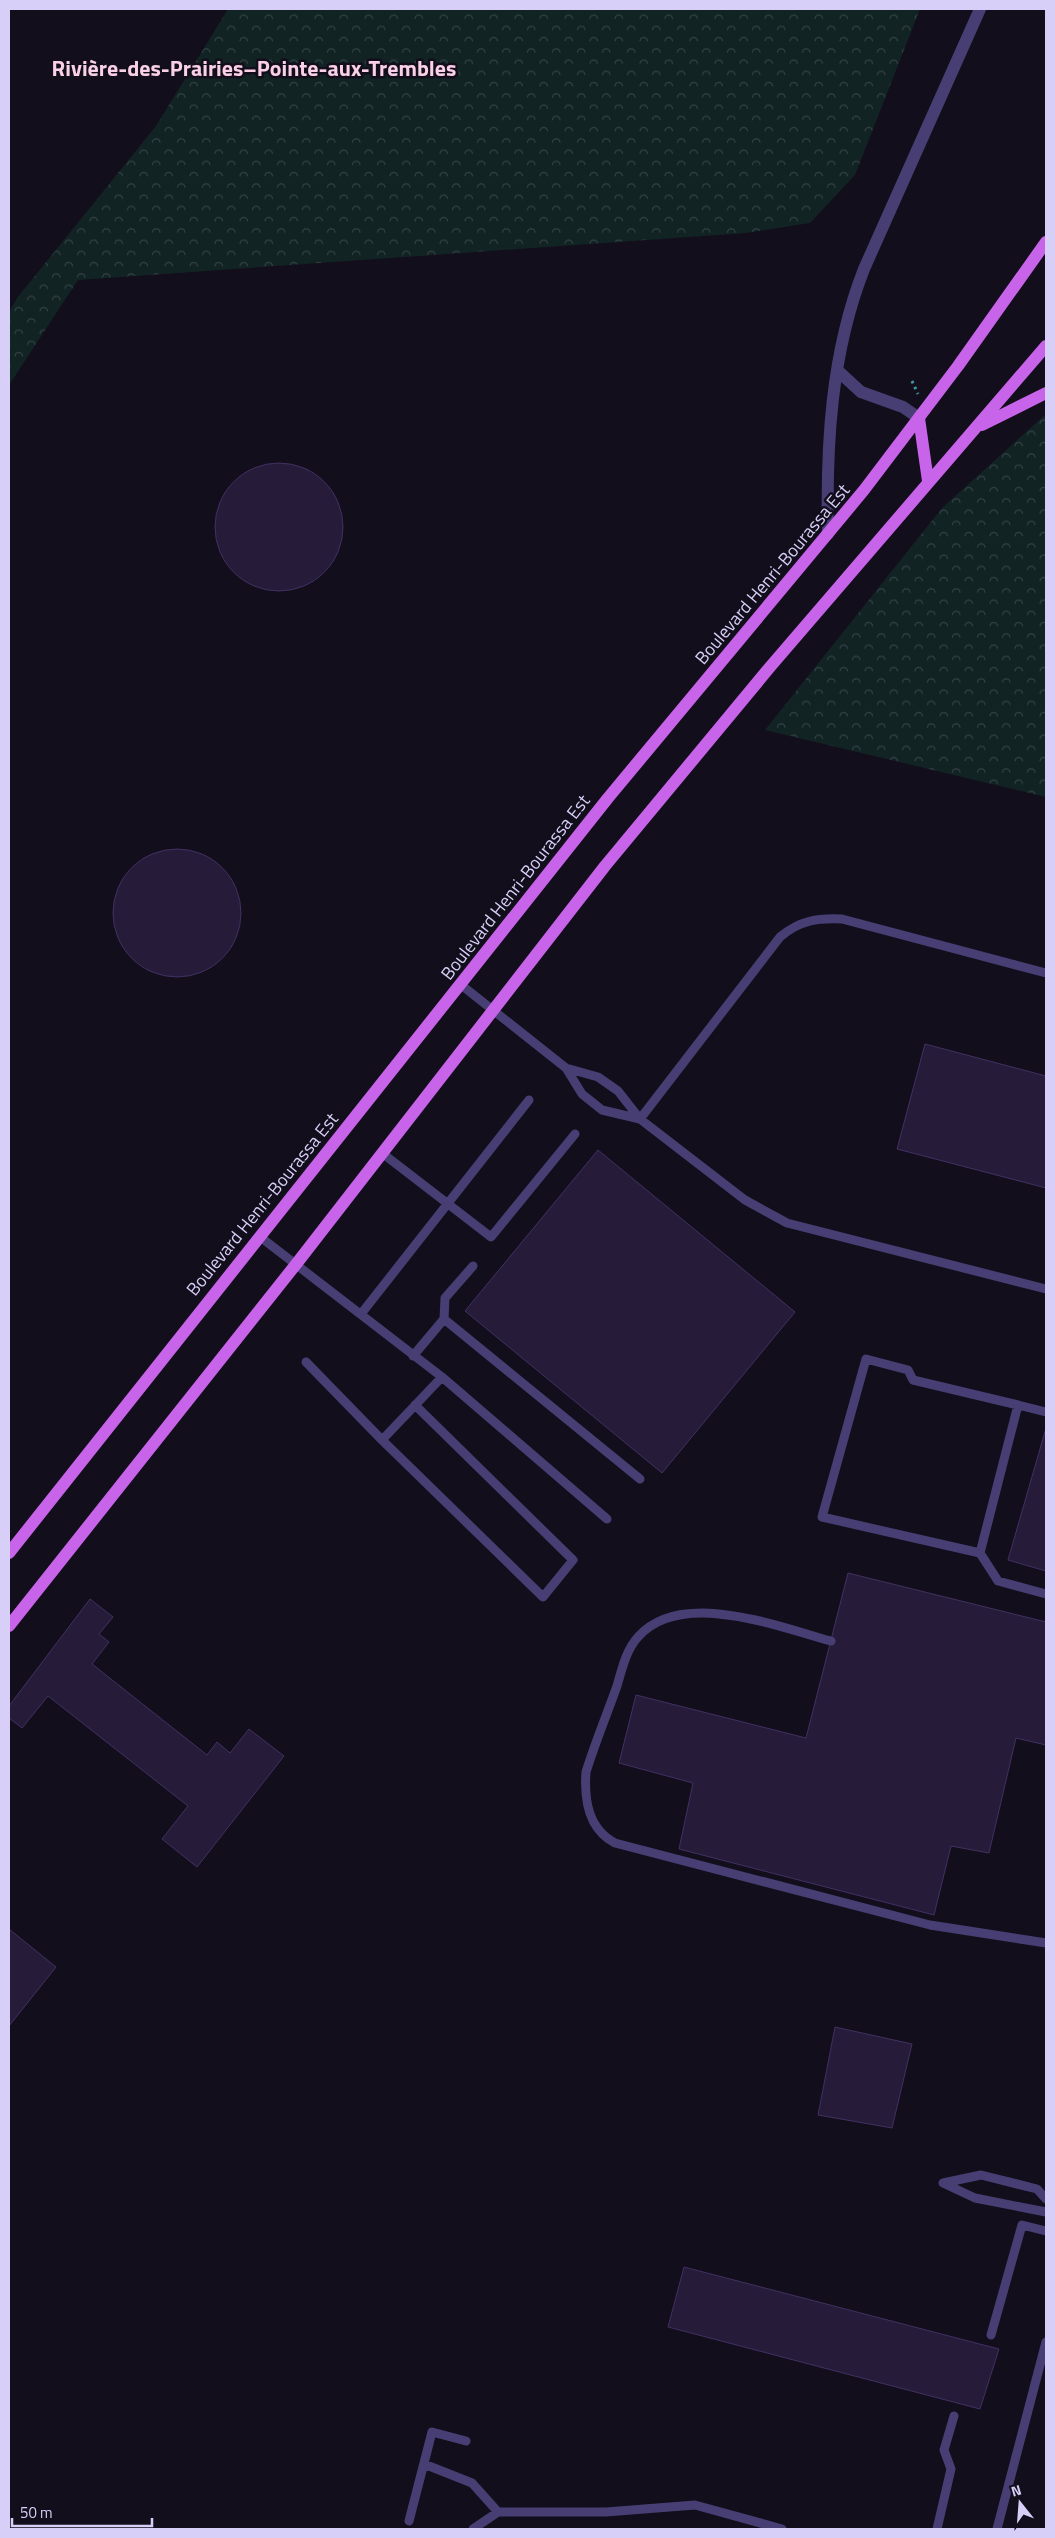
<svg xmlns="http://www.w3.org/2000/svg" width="1055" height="2538" viewBox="0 0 1055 2538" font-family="'Titillium Web',sans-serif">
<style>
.forest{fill:url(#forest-crowns)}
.building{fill:#261c3a;stroke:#413163}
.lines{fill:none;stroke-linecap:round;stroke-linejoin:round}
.path{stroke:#3c999f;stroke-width:3;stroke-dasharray:2.5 4;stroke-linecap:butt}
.service{stroke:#473f74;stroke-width:9}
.minor{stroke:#473f74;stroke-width:12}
.primary{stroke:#c864ea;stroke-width:12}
.labels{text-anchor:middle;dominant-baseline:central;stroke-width:5;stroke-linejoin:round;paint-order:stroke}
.street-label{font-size:18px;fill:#d8cff8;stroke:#120e1b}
.district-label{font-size:22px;font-weight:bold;fill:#f9d0e5;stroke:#120e1b}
</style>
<defs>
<pattern id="forest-crowns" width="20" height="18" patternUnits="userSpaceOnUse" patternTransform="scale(1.25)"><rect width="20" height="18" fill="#122324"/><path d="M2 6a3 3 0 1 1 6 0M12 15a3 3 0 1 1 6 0" fill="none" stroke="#344245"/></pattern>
</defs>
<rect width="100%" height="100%" fill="#120e1b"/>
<!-- forest -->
<path class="forest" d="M 228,9 L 920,9 L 855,175 L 810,223 L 746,233 L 78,280 L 9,385 L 9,312 L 17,298 L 156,126 Z
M 1046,414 L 1046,797 L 765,730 L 942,508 Z"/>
<!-- building -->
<path class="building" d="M215 527a64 64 0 1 1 128 0a64 64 0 1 1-128 0Z
M113 913a64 64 0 1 1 128 0a64 64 0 1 1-128 0Z
M 925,1044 L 1046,1076 L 1046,1188 L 897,1149 Z
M 598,1150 L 795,1312 L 662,1473 L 465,1311 Z
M 1046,1428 L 1046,1571 L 1008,1560 Z
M 848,1573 L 1046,1622 L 1046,1745 L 1016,1738 L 989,1853 L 951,1846 L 934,1915 L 679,1849 L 693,1783 L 619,1763 L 636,1695 L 806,1738 Z
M 90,1599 L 113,1617 L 99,1634 L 109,1642 L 92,1664 L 207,1755 L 217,1742 L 230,1753 L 249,1729 L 284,1756 L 197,1867 L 162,1839 L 188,1806 L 48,1696 L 22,1728 L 9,1718 L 9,1706 Z
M 9,1929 L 56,1967 L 9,2026 Z
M 835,2027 L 912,2044 L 892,2128 L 818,2115 Z
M 684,2267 L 999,2349 L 980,2409 L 668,2327 Z"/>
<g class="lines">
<!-- path -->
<path class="path" d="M 912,381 L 918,394"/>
<!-- service -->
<path class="service" d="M 460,984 L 566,1068 L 582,1094 L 602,1110 L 640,1119
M 566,1068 L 598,1077 L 618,1091 L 640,1119 L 745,1200 L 787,1223 L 1046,1289
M 640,1119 L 780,937 C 800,920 818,918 842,919 L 1046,973
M 382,1153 L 491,1237 L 575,1134
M 259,1236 L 442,1377 L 607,1519
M 361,1314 L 529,1100
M 444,1319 L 445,1298 L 473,1266
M 413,1356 L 444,1319 L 640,1479
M 306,1362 L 382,1440
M 415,1405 L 573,1560 L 543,1597 L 382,1440 L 442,1377
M 1046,1412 L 1018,1405 L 980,1553 L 998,1581 L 1046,1594
M 980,1553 L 822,1517 L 866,1359 L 908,1370 L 913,1380 L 1018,1405
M 831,1641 C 779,1627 681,1588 638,1637 C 626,1650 622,1669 617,1686 C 607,1714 595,1743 586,1772 C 584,1800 588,1829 615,1843 L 930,1925 L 1046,1943
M 943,2183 L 981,2175 L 1037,2189 L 1046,2199
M 943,2183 L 975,2198 L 1046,2212
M 991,2335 L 1022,2225 L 1046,2231
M 424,2464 L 472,2483 L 498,2512
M 409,2521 L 432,2432 L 466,2441
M 473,2529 L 498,2512 L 606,2512 L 695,2505 L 782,2529
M 937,2529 L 951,2469 L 944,2450 L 954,2416
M 997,2529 L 1046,2342"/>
<!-- minor -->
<path class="minor" d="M 837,370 L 861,392 L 903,407 L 919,418
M 828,534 C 826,445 831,353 864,269 L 980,9"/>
<!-- primary -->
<path class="primary" d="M 919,418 L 928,481
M 982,425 L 1046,393
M 9,1553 L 608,798 L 864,490 L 958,366 L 1046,242
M 9,1626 L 297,1263 L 605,866 L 770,667 L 1046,346"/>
</g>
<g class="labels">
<!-- street labels -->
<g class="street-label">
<text transform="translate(772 574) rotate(-50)">Boulevard Henri-Bourassa Est</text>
<text transform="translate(515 887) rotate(-52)">Boulevard Henri-Bourassa Est</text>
<text transform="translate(262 1204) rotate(-51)">Boulevard Henri-Bourassa Est</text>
</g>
<!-- district labels -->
<g class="district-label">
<text x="254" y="68">Rivière-des-Prairies–Pointe-aux-Trembles</text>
</g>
</g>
<!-- border -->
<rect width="1055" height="2538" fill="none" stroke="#d8cff8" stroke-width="20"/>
<!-- north arrow -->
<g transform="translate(1020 2503) rotate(343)" stroke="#120e1b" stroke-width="4" paint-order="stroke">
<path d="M0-4L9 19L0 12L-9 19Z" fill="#d8cff8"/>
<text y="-8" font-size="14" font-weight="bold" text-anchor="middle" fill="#d8cff8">N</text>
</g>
<!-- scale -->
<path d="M12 2518v8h140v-8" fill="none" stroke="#d8cff8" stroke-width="2.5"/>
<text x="20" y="2518" font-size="15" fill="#d8cff8" stroke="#120e1b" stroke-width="4" paint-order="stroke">50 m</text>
</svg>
